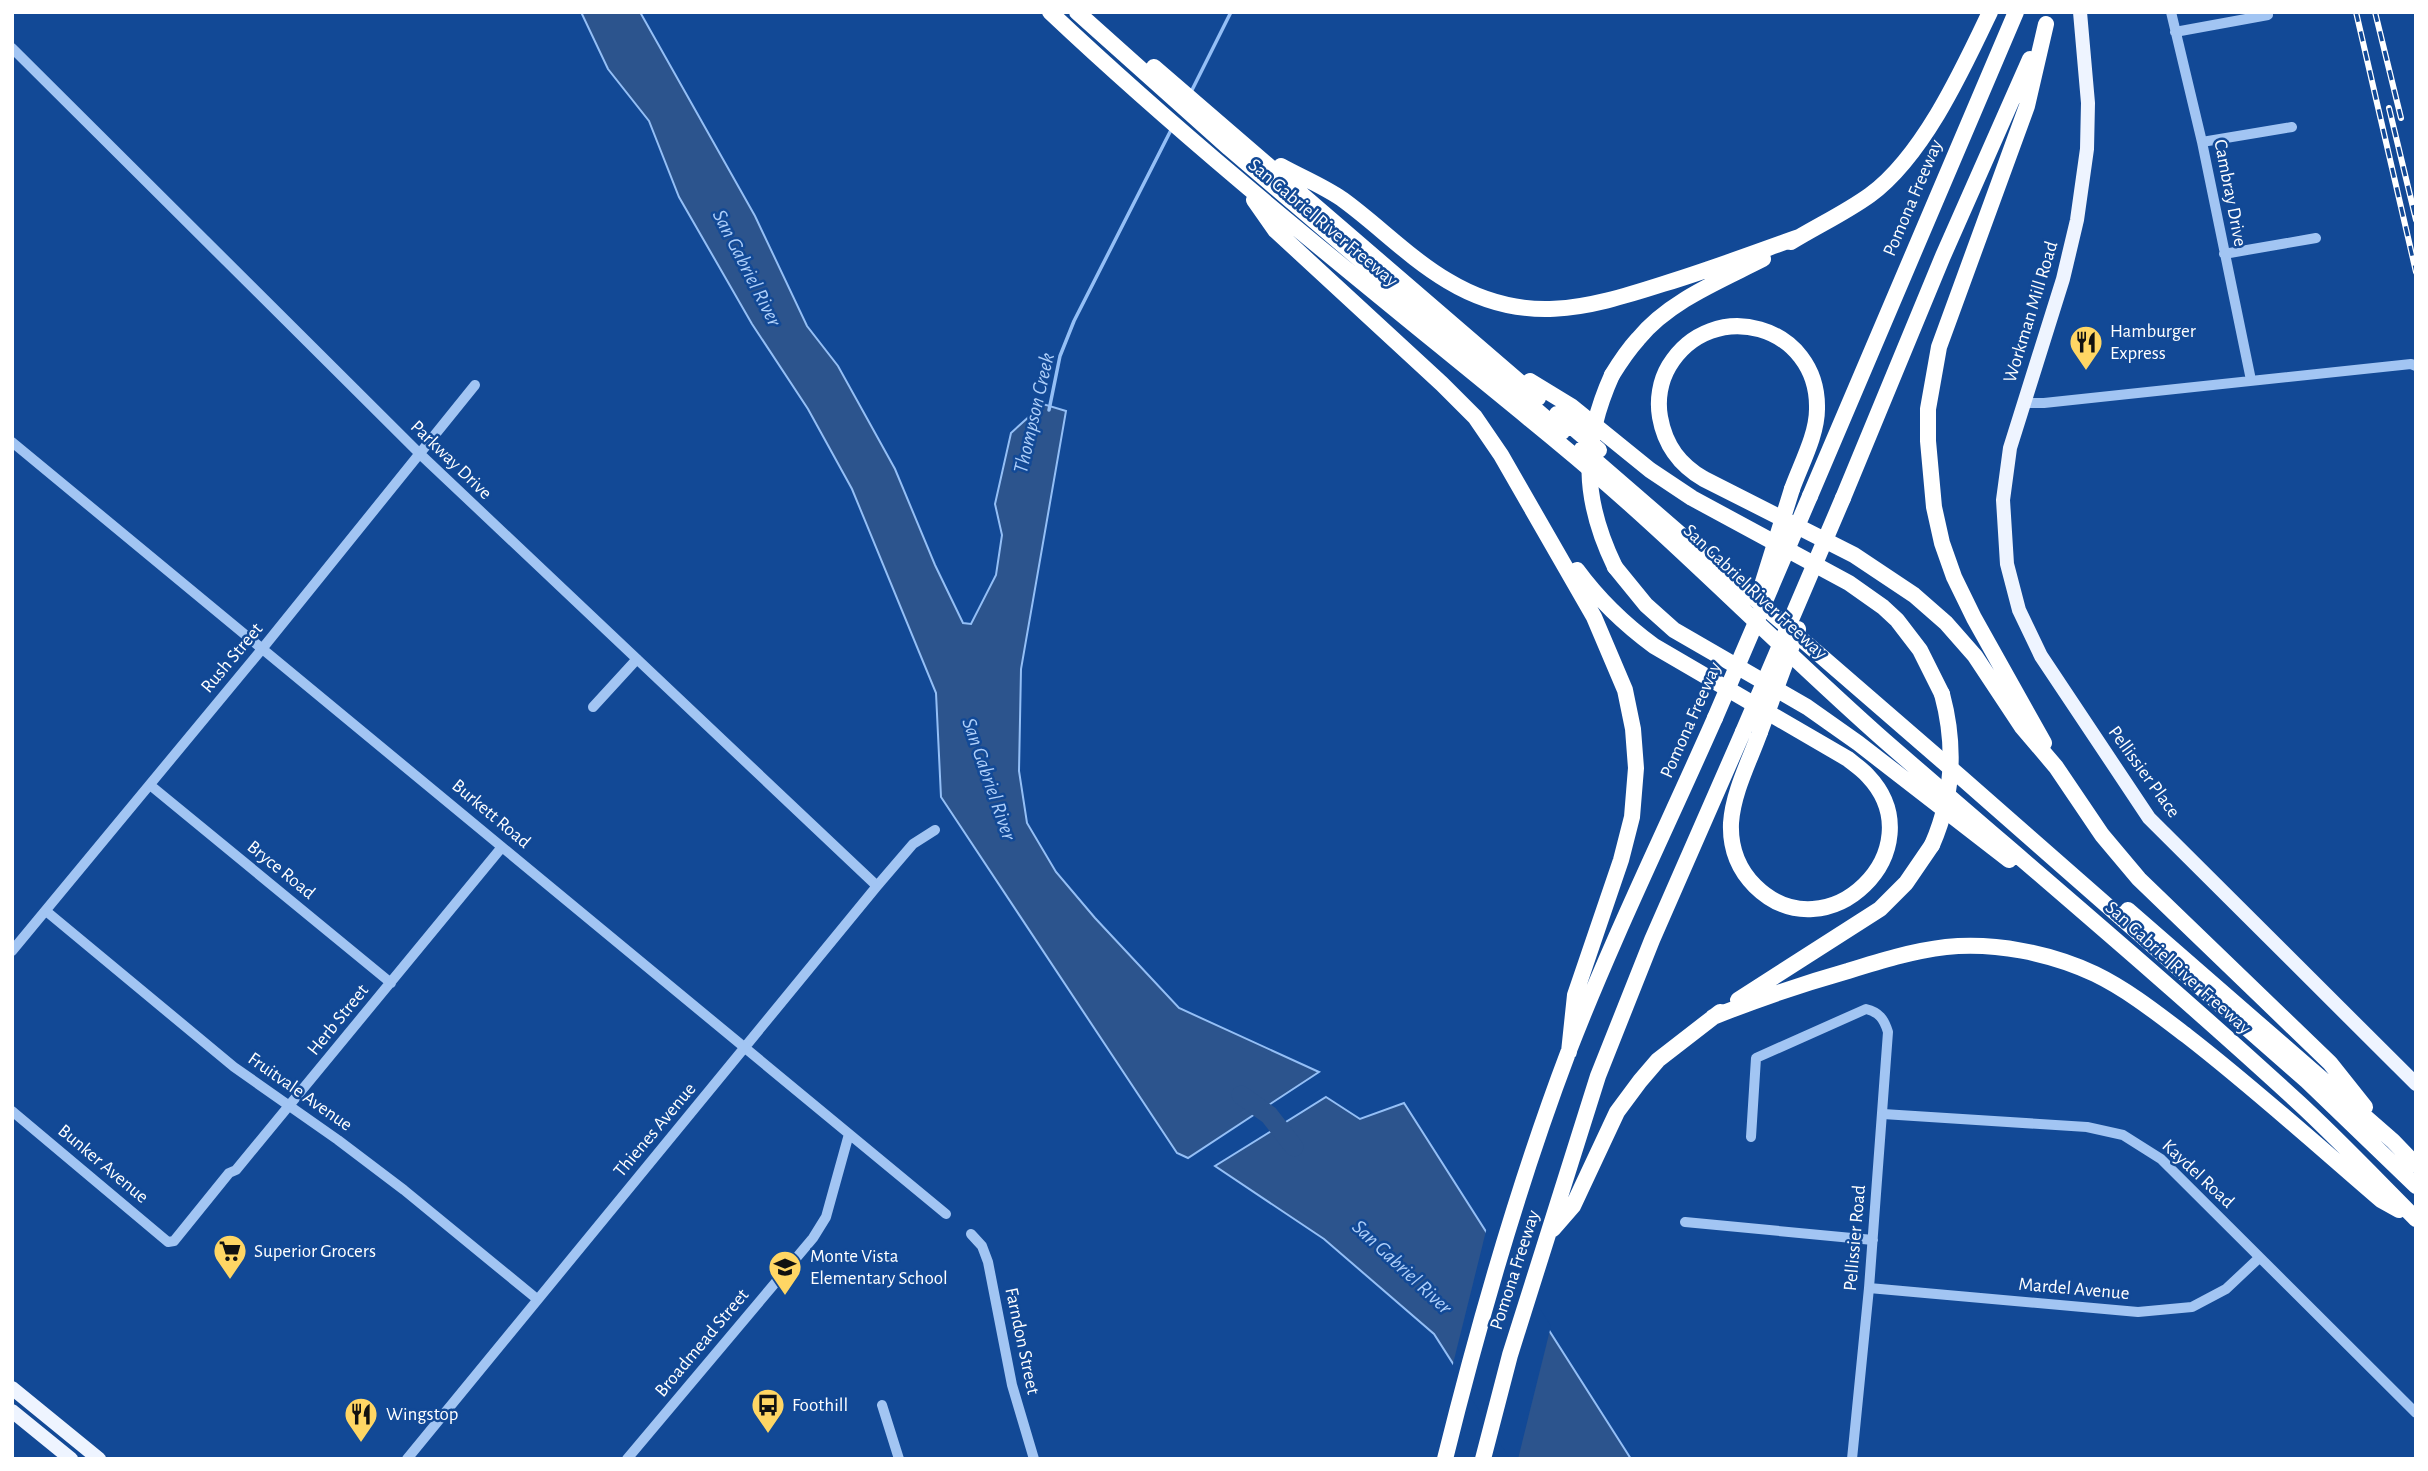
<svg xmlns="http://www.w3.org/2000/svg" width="2428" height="1471" viewBox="0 0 2428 1471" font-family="'Alegreya Sans',sans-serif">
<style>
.water{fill:#2c548d;stroke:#94bff6;stroke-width:2}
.pier{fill:#124996}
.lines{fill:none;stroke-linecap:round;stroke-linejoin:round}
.stream{stroke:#94bff6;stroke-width:3.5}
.river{stroke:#2c548d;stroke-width:19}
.minor{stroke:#a2c5f3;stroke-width:10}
.major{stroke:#eef4ff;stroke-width:14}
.highway{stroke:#fff;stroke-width:16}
.rail-casing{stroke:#fff;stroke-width:6}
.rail{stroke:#124996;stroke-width:3.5;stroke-dasharray:10;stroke-linecap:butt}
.highway-bridge{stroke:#fff;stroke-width:16}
.labels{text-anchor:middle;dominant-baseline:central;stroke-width:5;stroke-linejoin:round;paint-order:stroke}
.street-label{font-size:19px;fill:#fff;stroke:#124996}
.poi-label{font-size:19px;fill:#fff;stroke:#124996;text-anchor:start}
.water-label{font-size:21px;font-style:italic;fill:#aecffa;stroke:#124996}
</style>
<rect width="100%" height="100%" fill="#124996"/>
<!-- water -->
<path class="water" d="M 581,12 L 640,12 L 755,216 L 807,326 L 838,366 L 895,469 L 935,565 L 963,623 L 971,624 L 996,575 L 1002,535 L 995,504 L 1011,433 L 1043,404 L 1066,411 L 1021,669 L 1019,771 L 1027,823 L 1056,872 L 1095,918 L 1179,1008 L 1319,1072 L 1188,1158 L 1177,1153 L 941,797 L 936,693 L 852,489 L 808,409 L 752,324 L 679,197 L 649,121 L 608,69 Z
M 1326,1097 L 1360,1119 L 1404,1103 L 1631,1459 L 1514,1459 L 1434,1334 L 1324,1239 L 1215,1166 Z"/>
<!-- pier -->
<path class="pier" d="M 1487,1227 L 1551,1326 L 1518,1459 L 1510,1459 L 1452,1368 Z"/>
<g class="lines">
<!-- stream -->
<path class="stream" d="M 1191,92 L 1231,12
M 1049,410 L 1060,356 L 1074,321 L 1171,130"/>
<!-- river -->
<path class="river" d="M 1241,1095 L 1269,1115 L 1294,1147"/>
<!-- minor -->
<path class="minor" d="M 2171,12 L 2202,142 L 2251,380
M 2175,32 L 2268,15
M 12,48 L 420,454 L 877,886
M 2202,142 L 2292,127
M 2224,254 L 2316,238
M 2023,403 L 2044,403 L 2411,364 L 2416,366
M 12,442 L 946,1214
M 593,707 L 637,659
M 150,785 L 391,983
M 46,911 L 234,1067 L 338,1140 L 404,1190 L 537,1299
M 12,951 L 262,649 L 475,385
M 12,1111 L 168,1242 L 174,1241 L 229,1173 L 236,1170 L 502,847
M 1883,1114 L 2087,1127 L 2123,1135 L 2161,1159 L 2416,1413
M 1751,1137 L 1756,1058 L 1866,1009 C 1879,1012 1884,1019 1888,1032 L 1869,1288 L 1852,1459
M 1685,1222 L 1873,1240
M 971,1234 L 982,1246 L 988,1262 L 1012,1385 L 1034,1459
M 1869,1288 L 2138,1312 L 2192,1307 L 2226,1289 L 2259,1258
M 882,1405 L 899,1459
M 407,1459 L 877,886 L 913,844 L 935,830
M 627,1459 L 813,1238 L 826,1217 L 849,1134"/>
<!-- major -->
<path class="major" d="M 2080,12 L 2088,103 L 2087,149 L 2077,220 L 2063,279 L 2010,448 L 2003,500 L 2007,564 L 2019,610 L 2041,656 L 2149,818 L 2416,1084
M 12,1388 L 99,1459
M 12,1411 L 71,1459"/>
<!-- highway -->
<path class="highway" d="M 1050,12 C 1212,165 1388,302 1560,444 C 1673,537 1775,644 1885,741 C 2023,861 2164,979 2299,1103 C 2339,1140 2377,1180 2416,1219
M 1077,12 L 1229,148 L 1562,432
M 1154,67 L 1538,398
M 1281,166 C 1301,177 1323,186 1342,199 C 1378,225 1409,258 1448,281 C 1523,326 1585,309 1663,284 C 1709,270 1754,253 1799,237
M 1254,200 L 1275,230 L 1442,384 L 1475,417 L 1501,455 L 1594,617 L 1625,690 L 1633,729 L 1636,768 L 1632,817 L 1621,860 L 1575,995 L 1569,1052
M 1791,242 C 1817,226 1845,213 1870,195 C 1923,156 1962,71 1990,12
M 1612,375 C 1620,362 1628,350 1638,339 C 1669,301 1720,281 1763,259
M 1530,381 L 1571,406 L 1650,470 L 1692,498 L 1849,583 L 1883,607 L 1897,620 L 1920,650 L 1942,694
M 1557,414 L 1599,450
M 1582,449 L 1963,779 L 2307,1081 L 2416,1186
M 1792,489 C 1801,464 1817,435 1817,409 C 1819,325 1712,295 1669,366 C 1660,381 1657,400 1660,417 C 1665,446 1680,465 1704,479 L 1854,555 L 1914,595 L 1946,623 L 1975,656 L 2022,727 L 2056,767 L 2102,835 L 2139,879 L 2330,1063 L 2365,1107
M 1810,496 L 2016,12
M 1843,498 L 1943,256 L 2030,59
M 1615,567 L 1646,605 L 1674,630 L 1807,707 L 1858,743 L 2009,860
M 1577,570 C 1599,600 1624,624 1654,646 L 1848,759 C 1854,764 1862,769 1868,776 C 1937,849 1827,957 1755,886 C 1738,869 1730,847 1731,823 C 1733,792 1750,760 1760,732
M 2044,743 L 1974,618 L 1954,577 L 1942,543 L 1934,507 L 1928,441 L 1928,409 L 1939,347 L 2027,106 L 2046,24
M 2128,910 L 2393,1141 L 2416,1165
M 1738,1000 L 1880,909 L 1906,883 L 1932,845
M 1713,1017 C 1758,999 1802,984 1848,971 C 1880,961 1912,951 1946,947 C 1995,942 2050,953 2095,974 C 2128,990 2158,1014 2187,1036 C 2254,1088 2317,1145 2381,1200 L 2399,1210
M 1553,1229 L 1573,1206 L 1617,1112 L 1640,1081 L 1658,1060 L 1720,1012
M 1445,1459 C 1479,1322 1518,1185 1568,1053 C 1612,939 1666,829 1715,718
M 1483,1459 L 1510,1355 L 1598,1076 L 1652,940 L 1743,732"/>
<defs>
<path id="rail" d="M 2356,12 L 2416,272
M 2375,12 L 2401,118
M 2389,108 L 2416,220"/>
</defs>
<!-- rail casing -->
<use href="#rail" class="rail-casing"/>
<!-- rail -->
<use href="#rail" class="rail"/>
<!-- highway-bridge -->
<path class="highway-bridge" d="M 1612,375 C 1581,444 1582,499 1615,567
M 1763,582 L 1792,489
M 1715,718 L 1810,496
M 1743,732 L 1843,498
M 1760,732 L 1798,629
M 1932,845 C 1954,795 1956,746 1942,694"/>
</g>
<!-- icons -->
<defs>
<symbol id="restaurant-pin" viewBox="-11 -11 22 30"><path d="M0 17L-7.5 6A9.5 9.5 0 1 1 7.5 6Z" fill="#ffd664" stroke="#124996"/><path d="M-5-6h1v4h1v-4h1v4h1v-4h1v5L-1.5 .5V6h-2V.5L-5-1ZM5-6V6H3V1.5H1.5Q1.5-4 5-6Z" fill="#111"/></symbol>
<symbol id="supermarket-pin" viewBox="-11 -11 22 30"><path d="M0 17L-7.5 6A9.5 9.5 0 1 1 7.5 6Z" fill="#ffd664" stroke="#124996"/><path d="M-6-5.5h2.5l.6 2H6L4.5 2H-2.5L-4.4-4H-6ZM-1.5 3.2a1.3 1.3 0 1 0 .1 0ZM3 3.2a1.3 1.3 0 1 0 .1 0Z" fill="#111"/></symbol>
<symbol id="school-pin" viewBox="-11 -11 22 30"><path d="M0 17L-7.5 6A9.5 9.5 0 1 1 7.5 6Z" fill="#ffd664" stroke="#124996"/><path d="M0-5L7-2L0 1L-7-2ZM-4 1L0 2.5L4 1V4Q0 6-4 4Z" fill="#111"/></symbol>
<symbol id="bus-pin" viewBox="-11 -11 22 30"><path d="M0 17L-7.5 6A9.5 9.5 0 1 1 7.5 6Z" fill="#ffd664" stroke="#124996"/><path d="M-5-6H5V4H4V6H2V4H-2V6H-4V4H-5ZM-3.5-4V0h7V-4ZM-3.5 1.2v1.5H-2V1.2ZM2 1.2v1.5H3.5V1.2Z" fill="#111"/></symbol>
</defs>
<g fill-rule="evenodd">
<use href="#restaurant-pin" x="2067" y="323" width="38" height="52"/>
<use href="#supermarket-pin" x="211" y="1232" width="38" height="52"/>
<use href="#school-pin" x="766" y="1248" width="38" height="52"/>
<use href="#bus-pin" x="749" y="1386" width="38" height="52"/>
<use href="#restaurant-pin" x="342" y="1395" width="38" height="52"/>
</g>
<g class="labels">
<!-- street labels -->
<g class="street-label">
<text transform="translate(2230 193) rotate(79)">Cambray Drive</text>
<text transform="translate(1913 198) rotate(-67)">Pomona Freeway</text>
<text transform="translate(1323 223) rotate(40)">San Gabriel River Freeway</text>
<text transform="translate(2031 312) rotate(-73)">Workman Mill Road</text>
<text transform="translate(451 460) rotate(44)">Parkway Drive</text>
<text transform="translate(1755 592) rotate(43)">San Gabriel River Freeway</text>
<text transform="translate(232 658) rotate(-50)">Rush Street</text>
<text transform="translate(1691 720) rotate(-66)">Pomona Freeway</text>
<text transform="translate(2144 772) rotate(54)">Pellissier Place</text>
<text transform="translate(491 814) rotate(40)">Burkett Road</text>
<text transform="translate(281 870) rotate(39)">Bryce Road</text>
<text transform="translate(2178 968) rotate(42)">San Gabriel River Freeway</text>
<text transform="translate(338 1020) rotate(-51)">Herb Street</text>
<text transform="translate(300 1092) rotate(35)">Fruitvale Avenue</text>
<text transform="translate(655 1130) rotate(-50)">Thienes Avenue</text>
<text transform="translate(103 1164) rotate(40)">Bunker Avenue</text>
<text transform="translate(2198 1174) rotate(43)">Kaydel Road</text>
<text transform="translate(1855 1238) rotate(-85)">Pellissier Road</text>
<text transform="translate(1515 1270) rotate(-72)">Pomona Freeway</text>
<text transform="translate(2074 1289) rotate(5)">Mardel Avenue</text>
<text transform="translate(1022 1341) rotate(78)">Farndon Street</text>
<text transform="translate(702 1343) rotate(-50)">Broadmead Street</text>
</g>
<!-- poi labels -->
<g class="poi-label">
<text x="2110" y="331">Hamburger<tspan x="2110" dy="22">Express</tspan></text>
<text x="254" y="1251">Superior Grocers</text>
<text x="810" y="1256">Monte Vista<tspan x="810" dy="22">Elementary School</tspan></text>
<text x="792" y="1405">Foothill</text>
<text x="386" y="1414">Wingstop</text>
</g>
<!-- water labels -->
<g class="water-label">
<text transform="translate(747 268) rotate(63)">San Gabriel River</text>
<text transform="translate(1034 413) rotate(-77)">Thompson Creek</text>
<text transform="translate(989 779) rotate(71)">San Gabriel River</text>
<text transform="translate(1402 1267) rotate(43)">San Gabriel River</text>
</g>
</g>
<!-- border -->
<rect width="2428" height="1471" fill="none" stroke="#ffffff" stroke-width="28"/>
</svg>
